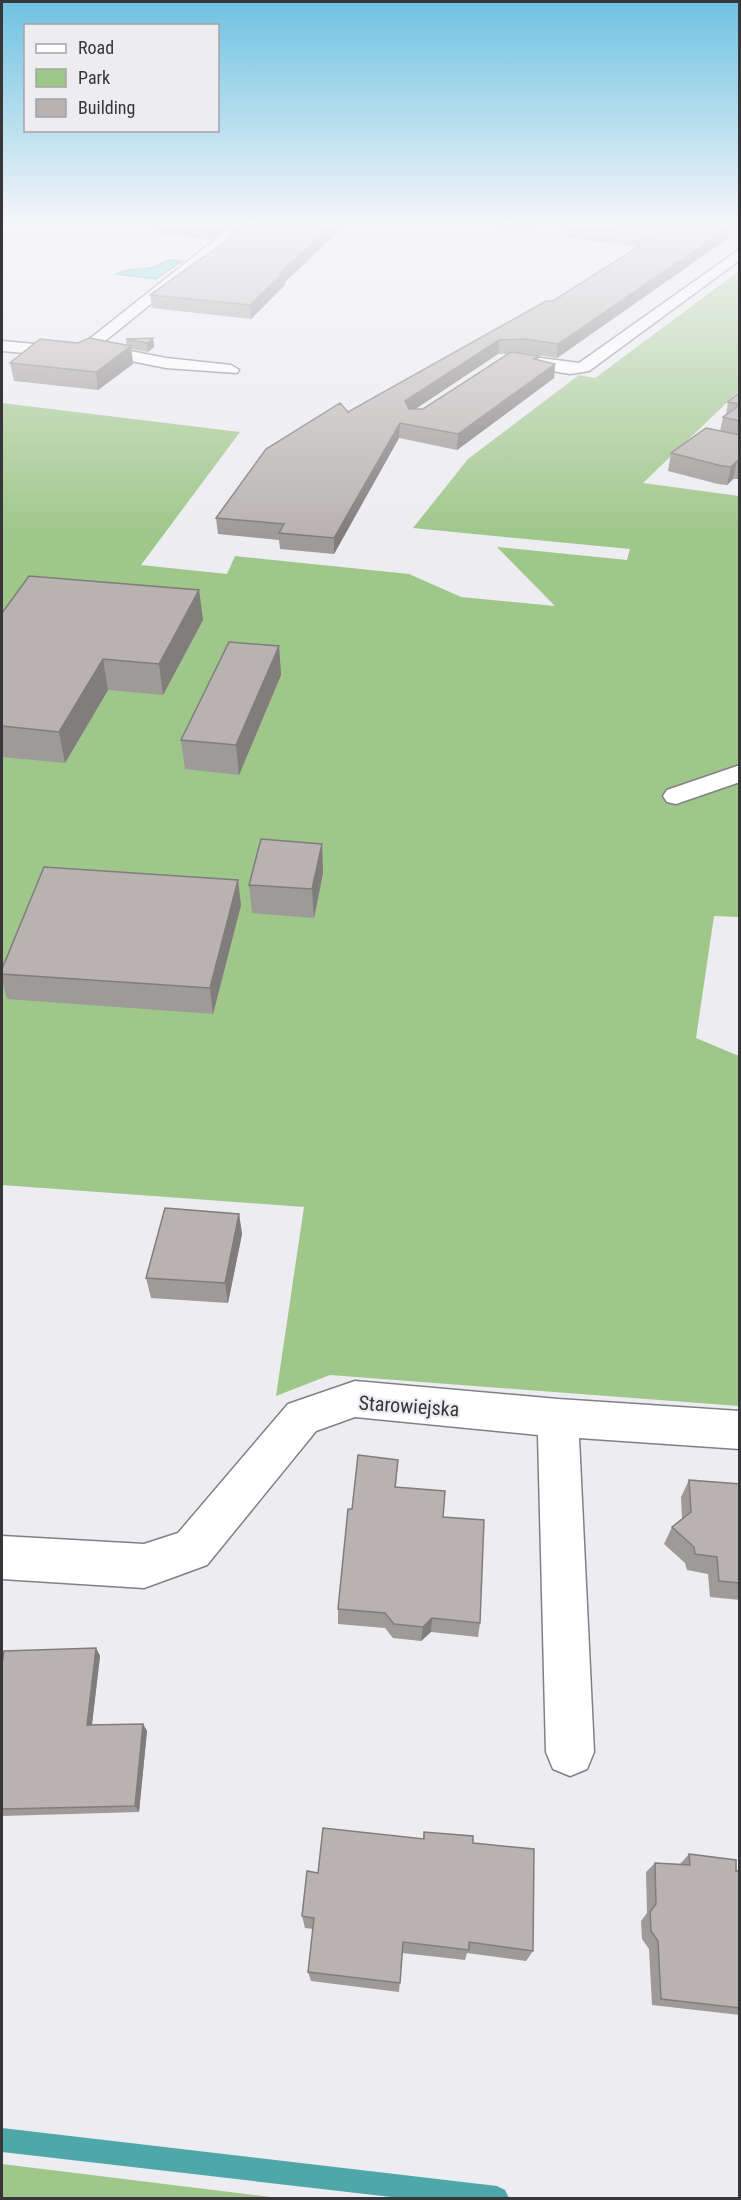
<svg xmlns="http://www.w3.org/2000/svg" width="741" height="2200" viewBox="0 0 741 2200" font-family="'Roboto Condensed',sans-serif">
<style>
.green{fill:#9fc78a}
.water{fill:#58d7d7;stroke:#4ea7a8;stroke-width:1.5}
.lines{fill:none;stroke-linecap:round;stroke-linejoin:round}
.stream{fill:#4ea7a8;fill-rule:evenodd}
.minor-casing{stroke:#818185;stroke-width:3}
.minor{fill:#fff;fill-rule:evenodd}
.wall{fill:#9e9a98;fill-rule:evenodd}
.shaded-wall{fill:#817d7c}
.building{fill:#b8b3b1;stroke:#817d7c;stroke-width:1.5}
.labels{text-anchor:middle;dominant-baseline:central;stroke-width:4.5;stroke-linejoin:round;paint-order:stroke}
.near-street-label{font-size:20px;fill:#373739;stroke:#ececf1}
</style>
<rect width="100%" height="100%" fill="#ececf1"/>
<!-- green -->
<path class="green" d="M 739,271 L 739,391 L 643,483 L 739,496 L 739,917 L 714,916 L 696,1038 L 739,1056 L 739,1406 L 330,1375 L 276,1396 L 304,1207 L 2,1185 L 2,403 L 240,432 L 141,565 L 227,574 L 235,556 L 409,574 L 461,597 L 555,606 L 497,547 L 627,560 L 630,549 L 413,528 L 468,459 L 579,375 L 595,378 Z
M 2,2164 L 279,2198 L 2,2198 Z"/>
<!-- water -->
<path class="water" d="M 168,260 L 182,261 L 156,279 L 116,274 C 136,264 143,276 168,260 Z"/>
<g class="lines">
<!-- stream -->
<path class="stream" d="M 2,2128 L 497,2186 L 505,2190 L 509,2198 L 400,2198 L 2,2152 Z"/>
<defs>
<path id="minor" d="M 231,227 L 246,227 L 100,345 L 166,358 L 231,365 L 239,370 L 237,373 L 166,368 L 91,353 L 81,358 L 2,351 L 2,341 L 78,348 Z
M 740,249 L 740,260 L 589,371 L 570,374 L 510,364 L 502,359 L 510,354 L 579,363 Z
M 740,765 L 740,782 L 676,804 L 667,802 L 663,796 L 667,790 Z
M 355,1381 L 558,1399 L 740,1411 L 740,1449 L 579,1438 L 594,1752 L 587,1769 L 570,1776 L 553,1769 L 546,1752 L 538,1435 L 355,1417 L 316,1431 L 207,1565 L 144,1588 L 2,1579 L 2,1536 L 144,1544 L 178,1533 L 288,1404 Z"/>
</defs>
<!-- minor casing -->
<use href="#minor" class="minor-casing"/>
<!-- minor -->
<use href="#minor" class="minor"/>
</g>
<!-- wall -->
<path class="wall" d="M 152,227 L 228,227 L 211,240 L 153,233 Z
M 234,227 L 343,227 L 285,282 L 285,285 L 251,319 L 152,308 L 150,295 L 231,237 L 230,230 Z
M 488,227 L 538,227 L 532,232 Z
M 564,227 L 740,227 L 740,228 L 729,228 L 727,239 L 557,358 L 524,353 L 517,353 L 539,356 L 538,360 L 555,364 L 554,378 L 457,450 L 399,438 L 334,554 L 280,549 L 279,540 L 218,534 L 216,518 L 348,412 L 553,301 L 639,247 L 568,238 ZM 498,354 L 509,354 L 423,409 L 415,409 Z
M 153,338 L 154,347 L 148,352 L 131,349 L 133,364 L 98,390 L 14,381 L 10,363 L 78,343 L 127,345 L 126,339 Z
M 740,392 L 740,478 L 738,479 L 733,479 L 727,485 L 718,484 L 668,471 L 671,453 L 720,431 L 723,417 L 726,415 L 728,402 Z
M 199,590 L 203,620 L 163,695 L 108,690 L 65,763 L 2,757 L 2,613 Z
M 279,646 L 281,675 L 239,775 L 185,769 L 181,740 Z
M 322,844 L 323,873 L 314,918 L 252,913 L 249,885 Z
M 241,905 L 213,1014 L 7,999 L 2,980 L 2,969 Z
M 239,1214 L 242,1234 L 228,1303 L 151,1298 L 146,1278 Z
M 398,1460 L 396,1487 L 443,1517 L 480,1623 L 478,1637 L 431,1632 L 421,1641 L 393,1638 L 385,1628 L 338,1624 L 338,1609 L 352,1509 Z
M 689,1480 L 740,1484 L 740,1600 L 710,1597 L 708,1574 L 687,1570 L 685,1563 L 664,1544 L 672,1527 L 682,1519 L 681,1497 Z
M 96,1648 L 100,1656 L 92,1725 L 143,1724 L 147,1731 L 139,1812 L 2,1816 L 2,1664 Z
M 424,1832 L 473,1843 L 533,1951 L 526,1961 L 467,1953 L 465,1960 L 402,1953 L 399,1992 L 311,1981 L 308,1972 L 313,1929 L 305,1928 L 302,1916 L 318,1873 L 423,1839 Z
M 689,1854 L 740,1871 L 740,2015 L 652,2005 L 649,1949 L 642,1939 L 641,1921 L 647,1913 L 646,1872 L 655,1863 L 680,1864 Z"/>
<!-- shaded-wall -->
<path class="shaded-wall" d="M 210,227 L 228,227 L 211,240 Z
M 330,227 L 343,227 L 285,282 L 285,285 L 251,319 L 250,305 L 281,272 Z
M 532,227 L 538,227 L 532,232 Z
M 729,227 L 727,239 L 557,358 L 558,344 Z
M 153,338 L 154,347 L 148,352 L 147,343 Z
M 499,340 L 498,354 L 405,416 L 405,401 Z
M 131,346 L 133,364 L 98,390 L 96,372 Z
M 555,364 L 554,378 L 457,450 L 458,434 Z
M 400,423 L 399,438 L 334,554 L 334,538 Z
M 737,461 L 733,479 L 727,485 L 731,467 Z
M 199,590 L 203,620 L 163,695 L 159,664 Z
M 279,646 L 281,675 L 239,775 L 236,745 Z
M 103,659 L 108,690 L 65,763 L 59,732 Z
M 322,844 L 323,873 L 314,918 L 312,889 Z
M 238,880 L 241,905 L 213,1014 L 210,988 Z
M 239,1214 L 242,1234 L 228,1303 L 225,1283 Z
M 432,1618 L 431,1632 L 421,1641 L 423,1627 Z
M 96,1648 L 100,1656 L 91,1732 L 87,1725 Z
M 143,1724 L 147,1731 L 139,1812 L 135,1806 Z"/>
<!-- building -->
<path class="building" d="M 234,227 L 330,227 L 281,272 L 284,272 L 250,305 L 150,295 L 240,231 L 230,230 Z
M 576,227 L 729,227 L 558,344 L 525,339 L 499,340 L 405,401 L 409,409 L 423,409 L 511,352 L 539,356 L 534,359 L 555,364 L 458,434 L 400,423 L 334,538 L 279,533 L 284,524 L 216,518 L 266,449 L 340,403 L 348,412 L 546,301 L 553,301 L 655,236 Z
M 89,338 L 131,346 L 96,372 L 10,363 L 40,339 L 78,343 Z
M 153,338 L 147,343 L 126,339 Z
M 740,392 L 740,404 L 728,402 Z
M 740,405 L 740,421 L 723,417 Z
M 706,428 L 740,435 L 740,461 L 737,461 L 731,467 L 722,466 L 671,453 Z
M 29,576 L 199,590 L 159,664 L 103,659 L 59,732 L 2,726 L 2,613 Z
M 229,642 L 279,646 L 236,745 L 181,740 Z
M 261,839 L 322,844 L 312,889 L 249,885 Z
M 44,867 L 238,880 L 210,988 L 2,974 L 2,969 Z
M 165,1208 L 239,1214 L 225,1283 L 146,1278 Z
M 358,1455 L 398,1460 L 395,1487 L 445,1491 L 443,1517 L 484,1520 L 480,1623 L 432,1618 L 423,1627 L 394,1624 L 385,1613 L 338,1609 L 348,1509 L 352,1509 Z
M 689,1480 L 740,1484 L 740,1583 L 719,1581 L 717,1557 L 695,1554 L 694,1547 L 672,1527 L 691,1512 Z
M 96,1648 L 87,1725 L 143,1724 L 135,1806 L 2,1809 L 2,1664 L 4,1651 Z
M 323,1828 L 424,1839 L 424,1832 L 473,1836 L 473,1843 L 534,1849 L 533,1951 L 469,1942 L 469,1950 L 403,1942 L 400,1983 L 308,1972 L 314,1918 L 302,1916 L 307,1871 L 318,1873 Z
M 689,1854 L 736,1860 L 736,1871 L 740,1871 L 740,2008 L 661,1999 L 658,1941 L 651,1931 L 650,1912 L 656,1904 L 655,1863 L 690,1865 Z"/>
<!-- sky -->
<linearGradient id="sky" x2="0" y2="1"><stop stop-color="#6ec2e1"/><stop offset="0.42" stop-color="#f6f6f9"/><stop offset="1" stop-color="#f6f6f9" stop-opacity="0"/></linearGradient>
<rect width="741" height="535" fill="url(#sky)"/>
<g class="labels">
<!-- near-street labels -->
<g class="near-street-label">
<text transform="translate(409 1406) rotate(4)">Starowiejska</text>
</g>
</g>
<!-- border -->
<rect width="741" height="2200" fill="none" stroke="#373739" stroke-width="6"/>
<!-- legend -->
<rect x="24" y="24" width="195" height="108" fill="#ececf1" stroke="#a4a4a7" stroke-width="1.5"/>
<rect x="36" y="44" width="30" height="9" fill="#ffffff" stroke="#a4a4a7" stroke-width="1.5"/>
<text x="78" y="54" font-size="18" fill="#373739">Road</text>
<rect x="36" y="69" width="30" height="18" fill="#9fc78a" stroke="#a4a4a7" stroke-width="1.5"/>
<text x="78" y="84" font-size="18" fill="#373739">Park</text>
<rect x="36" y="99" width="30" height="18" fill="#b8b3b1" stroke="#a4a4a7" stroke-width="1.5"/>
<text x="78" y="114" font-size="18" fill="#373739">Building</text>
</svg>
